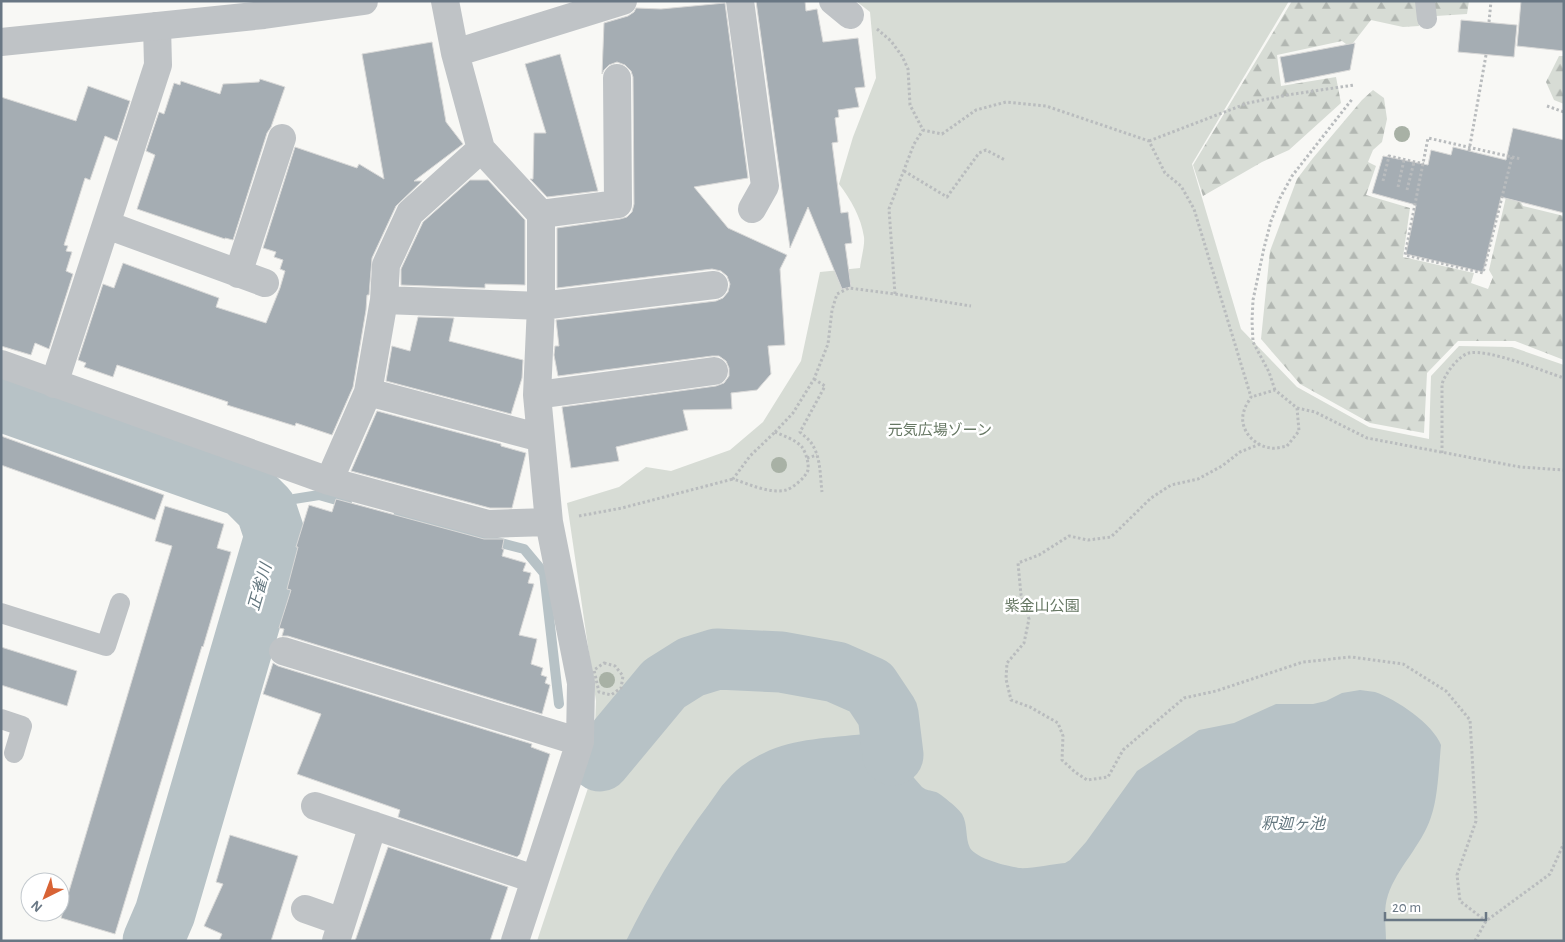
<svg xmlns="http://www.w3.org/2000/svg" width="1565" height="942" viewBox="0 0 1565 942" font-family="'Alegreya Sans','Noto Sans JP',sans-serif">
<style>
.forest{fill:url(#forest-firs)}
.park{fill:#d7dcd5}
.water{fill:#b7c2c6}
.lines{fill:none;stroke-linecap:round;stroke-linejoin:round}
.stream{stroke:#b7c2c6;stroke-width:10}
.river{stroke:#b7c2c6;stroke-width:61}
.building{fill:#a5adb3;stroke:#d9d9d8}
.path{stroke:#b9bcbe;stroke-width:3;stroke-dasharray:2.5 2.5;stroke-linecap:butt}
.service{stroke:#bfc3c6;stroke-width:20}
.minor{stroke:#bfc3c6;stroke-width:28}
.tertiary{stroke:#bfc3c6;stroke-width:28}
.tree{fill:#a8b1a5}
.labels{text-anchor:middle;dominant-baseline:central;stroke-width:5;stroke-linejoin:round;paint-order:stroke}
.park-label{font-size:15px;fill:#667763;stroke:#fff}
.water-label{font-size:16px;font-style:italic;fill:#64777f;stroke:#fff}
</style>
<defs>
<pattern id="forest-firs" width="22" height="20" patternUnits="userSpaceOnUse" patternTransform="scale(1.25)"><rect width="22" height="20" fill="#d7dcd5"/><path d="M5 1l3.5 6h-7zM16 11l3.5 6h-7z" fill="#b2b7b2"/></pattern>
</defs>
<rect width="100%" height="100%" fill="#f8f8f5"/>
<!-- forest -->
<path class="forest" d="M 1292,1 L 1416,1 L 1419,26 L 1403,27 L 1371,20 L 1350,47 L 1342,41 L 1277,55 L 1281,86 L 1336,77 L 1341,103 L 1289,150 L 1262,162 L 1203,196 L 1193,165 Z
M 1434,1 L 1469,1 L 1467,14 L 1436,16 Z
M 1559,56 L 1564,56 L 1564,104 L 1554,100 L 1546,82 Z
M 1373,90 L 1384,98 L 1387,119 L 1382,142 L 1373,150 L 1368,162 L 1376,166 L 1366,195 L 1410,208 L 1403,257 L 1474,273 L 1471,283 L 1488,289 L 1493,277 L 1489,270 L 1506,197 L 1515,193 L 1523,206 L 1564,216 L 1564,360 L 1515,341 L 1458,341 L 1427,373 L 1424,433 L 1370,423 L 1300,384 L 1261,339 L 1270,251 L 1297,179 L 1313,158 L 1362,100 Z"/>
<!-- park -->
<path class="park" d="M 856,1 L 1289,1 L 1192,164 L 1241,329 L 1297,387 L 1369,427 L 1429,439 L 1431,376 L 1459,346 L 1512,347 L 1564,365 L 1564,941 L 537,941 L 593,773 L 596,701 L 567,503 L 619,487 L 646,467 L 671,471 L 730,450 L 763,422 L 801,361 L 820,272 L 860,268 C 861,258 865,246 864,237 C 861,217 851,200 839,184 L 853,137 L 876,78 L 870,12 Z"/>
<!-- water -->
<path class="water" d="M 1360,690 C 1365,691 1370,691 1375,692 C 1396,699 1433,724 1441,745 C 1439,765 1438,798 1431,817 C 1422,845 1397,868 1388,895 C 1383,909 1386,926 1386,941 L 626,941 C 650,893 677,846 709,804 C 715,796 720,787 727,780 C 736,769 751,759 764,753 C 794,738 831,738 864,734 C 886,742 906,769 922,787 C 927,791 930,790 936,792 C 941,794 959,809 962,814 C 968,824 965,838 970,848 C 977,859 1007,866 1019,868 C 1031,869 1052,864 1065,863 L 1070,860 L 1086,842 L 1137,771 L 1199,730 L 1234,723 L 1276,704 L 1313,704 L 1326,701 L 1342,693 Z"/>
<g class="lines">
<!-- stream -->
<path class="stream" d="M 294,499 L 319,495 L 347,503
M 398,516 L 524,549 L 544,573 L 559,704"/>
<!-- river -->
<path class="river" d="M 1,401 L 244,487 L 266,509 L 275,536 L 165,913 L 153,941
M 600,761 L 664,684 L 691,667 L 717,659 L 781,662 L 836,672 L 870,687 L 888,714 L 893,755"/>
</g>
<!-- building -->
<path class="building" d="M 756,1 L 805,1 L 806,11 L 817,9 L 823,42 L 858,38 L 865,87 L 855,88 L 859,107 L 838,110 L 839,117 L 835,118 L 838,142 L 832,143 L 841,213 L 848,212 L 852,243 L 845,244 L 851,287 L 842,289 L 808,207 L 790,248 Z
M 1521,1 L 1564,1 L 1564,51 L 1517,46 Z
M 725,3 L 748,178 L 694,187 L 728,228 L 787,255 L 780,269 L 785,345 L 768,346 L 771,374 L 757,390 L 731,393 L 732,409 L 683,410 L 688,430 L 616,447 L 619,461 L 571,468 L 562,407 L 716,386 L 724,383 L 729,376 L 729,368 L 726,361 L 719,356 L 712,356 L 558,376 L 554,355 L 555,346 L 559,346 L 556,320 L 716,301 L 723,298 L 728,292 L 730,284 L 727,276 L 721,271 L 712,269 L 557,288 L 557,228 L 620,219 L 627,217 L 632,212 L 634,204 L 633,77 L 631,71 L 625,65 L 617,62 L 609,65 L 604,70 L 602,74 L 604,23 L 628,16 L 634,12 L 636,8 L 661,9 Z
M 1461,20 L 1517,25 L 1514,57 L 1458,52 Z
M 432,42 L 446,122 L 463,144 L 414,181 L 422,181 L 396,206 L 372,258 L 369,295 L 367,295 L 366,310 L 353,387 L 332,435 L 296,423 L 295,426 L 227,405 L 228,402 L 117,365 L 113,377 L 84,367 L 86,363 L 78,360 L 103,284 L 114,288 L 123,263 L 219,298 L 216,307 L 266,323 L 280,288 L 285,271 L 280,269 L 283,260 L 274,257 L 276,252 L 263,248 L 295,147 L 357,168 L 359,164 L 384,179 L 362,54 Z
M 1355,43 L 1350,70 L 1285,83 L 1280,57 Z
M 560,54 L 598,191 L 547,197 L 530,179 L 533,179 L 534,133 L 546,133 L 525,64 Z
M 260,79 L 285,87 L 271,127 L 267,133 L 233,240 L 225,238 L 225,239 L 137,209 L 155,155 L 146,151 L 159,112 L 164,114 L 174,83 L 180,85 L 181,81 L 220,94 L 223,84 L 259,82 Z
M 88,86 L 130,101 L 117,141 L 105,136 L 90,180 L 85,178 L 64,245 L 68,246 L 66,251 L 72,252 L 66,271 L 73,274 L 49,349 L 35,343 L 31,355 L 1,346 L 1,97 L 76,121 Z
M 1513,128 L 1564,140 L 1564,213 L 1501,197 L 1483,272 L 1406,254 L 1416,205 L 1372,193 L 1383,156 L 1428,165 L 1431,150 L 1451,155 L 1453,147 L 1506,160 Z
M 470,180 L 488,180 L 525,220 L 525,285 L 485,284 L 485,288 L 401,285 L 401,269 L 423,222 Z
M 418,317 L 454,318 L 449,341 L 523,360 L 522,378 L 511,414 L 386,381 L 392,346 L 410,351 Z
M 377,411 L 501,444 L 501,446 L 526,453 L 512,508 L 490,508 L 351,471 Z
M 1,436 L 164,495 L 155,520 L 1,465 Z
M 336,499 L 484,539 L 504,539 L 502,549 L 504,549 L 502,556 L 526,563 L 523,571 L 531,573 L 528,583 L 534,584 L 519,635 L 537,639 L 531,664 L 543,668 L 541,675 L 547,677 L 545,683 L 550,685 L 542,714 L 288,636 L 282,636 L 284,629 L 279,628 L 291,590 L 287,589 L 298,547 L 296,547 L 309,505 L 332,512 Z
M 165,506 L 224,524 L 217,548 L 231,552 L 203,647 L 202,646 L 115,934 L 61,918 L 172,546 L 155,541 Z
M 1,647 L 77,671 L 67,706 L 1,685 Z
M 273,663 L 278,666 L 532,744 L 531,747 L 550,754 L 520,854 L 517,857 L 398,817 L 400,810 L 297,774 L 321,714 L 263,694 Z
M 230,835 L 298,856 L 271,941 L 219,941 L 222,934 L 204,926 L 223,884 L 216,882 Z
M 388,847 L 508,887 L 490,941 L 355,941 Z"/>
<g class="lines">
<!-- path -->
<path class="path" d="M 1489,22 L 1491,1
M 877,29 L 891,41 L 902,56 L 908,69 L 910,105 L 923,130 L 942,134 L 976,110 L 1006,102 L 1046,106 L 1149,141 L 1165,173 L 1181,186 L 1194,209 L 1251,397 C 1249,401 1245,406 1244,411 C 1238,428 1253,446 1271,448 C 1275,449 1282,447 1287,446 L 1299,431 L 1297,408 L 1275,390 L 1251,397
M 1547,106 L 1564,112
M 1149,141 L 1248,103 L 1287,95 L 1354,85
M 1469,151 L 1486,55
M 1512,157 L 1483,273 L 1405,255 L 1428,138 L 1521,159
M 904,171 L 947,197 L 979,153 L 986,150 L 1005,160
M 1383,181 L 1389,156 L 1424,164
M 1398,187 L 1404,160
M 1407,190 L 1414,162
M 895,294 L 889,209 L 914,144 L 923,130
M 814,379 L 825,386 L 800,432 C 804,436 809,439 812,444 C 821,458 820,476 822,492
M 1275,390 L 1269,372 L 1253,342 L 1252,321 L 1253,300 L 1264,248 L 1271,221 L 1280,198 L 1292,176 L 1353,98
M 1297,408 L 1315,412 L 1367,438 L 1520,467 L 1564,470
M 775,432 L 793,413 L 814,379 L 828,344 L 832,310 L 837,294 L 849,288 L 895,294 L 971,306
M 775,432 C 784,436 796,440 802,447 C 806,453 809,463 808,470 C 806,477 793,488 786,490 C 769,494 749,484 733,479 L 750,456 Z
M 1260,444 L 1240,452 L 1222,466 L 1198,479 L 1171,485 L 1151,498 L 1111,537 L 1088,540 L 1069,536 L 1039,555 L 1018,563 L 1021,595 L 1029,619 L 1024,643 L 1007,663 L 1006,679 L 1011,700 L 1030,707 L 1058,723 L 1063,736 L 1062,760 L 1075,772 L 1087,780 L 1108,777 L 1123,750 L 1184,698 L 1216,691 L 1303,662 L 1351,657 L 1403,664 L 1446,691 L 1470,720 L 1476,821 L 1457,875 L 1460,901 L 1486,921
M 1442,453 L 1442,384 C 1445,374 1458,356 1469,353 C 1490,349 1542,371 1564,378
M 807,458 L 817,455
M 579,516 L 622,508 L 733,479
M 604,663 L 615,666 L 623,676 L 621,688 L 611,695 L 599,692 L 594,670 Z
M 1475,941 L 1486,921 L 1550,874 L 1564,843"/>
<!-- service -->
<path class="service" d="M 1425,1 L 1427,19
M 1,613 L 106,646 L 120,603
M 1,719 L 22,726 L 14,753"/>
<!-- minor -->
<path class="minor" d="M 445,1 L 455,53 L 481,149 L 541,214 L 541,306 L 537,395 L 549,522 L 581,683 L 580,742 L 515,941
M 740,1 L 765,186 L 752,209
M 833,1 L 850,15
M 455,53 L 623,1
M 541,214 L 618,204 L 617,78
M 107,225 L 265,283
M 238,274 L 282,138
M 384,300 L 541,306 L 714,285
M 1,364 L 329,481 L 488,524 L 549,522
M 54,384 L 158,65 L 157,26
M 368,392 L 541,438
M 537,395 L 714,371
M 329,481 L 368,392 L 384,300 L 386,265 L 410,213 L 481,149
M 283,651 L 580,742
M 315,806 L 534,879
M 305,909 L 342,922
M 336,941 L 373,825"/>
<!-- tertiary -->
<path class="tertiary" d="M 1,42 L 264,15 L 364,1"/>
</g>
<!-- trees -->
<g class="tree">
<circle cx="1402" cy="134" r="8"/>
<circle cx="779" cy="465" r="8"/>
<circle cx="607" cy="680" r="8"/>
</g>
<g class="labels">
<!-- park labels -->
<g class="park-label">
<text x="940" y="430">元気広場ゾーン</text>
<text x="1042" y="606">紫金山公園</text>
</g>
<!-- water labels -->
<g class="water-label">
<text transform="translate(260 587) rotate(-74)">正雀川</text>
<text x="1293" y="824">釈迦ヶ池</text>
</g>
</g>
<!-- border -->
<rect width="1565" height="942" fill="none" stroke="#697784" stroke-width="5"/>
<!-- north arrow -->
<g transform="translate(45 897) rotate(222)"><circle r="24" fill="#ffffff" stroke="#c3c9ce"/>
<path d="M0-4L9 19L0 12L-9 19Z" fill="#d86335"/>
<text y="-8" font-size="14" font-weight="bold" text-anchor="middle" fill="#697784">N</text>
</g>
<!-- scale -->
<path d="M1385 912v8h101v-8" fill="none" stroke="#697784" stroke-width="2.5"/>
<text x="1392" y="912" font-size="15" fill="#697784" stroke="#ffffff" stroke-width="4" paint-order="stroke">20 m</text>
</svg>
